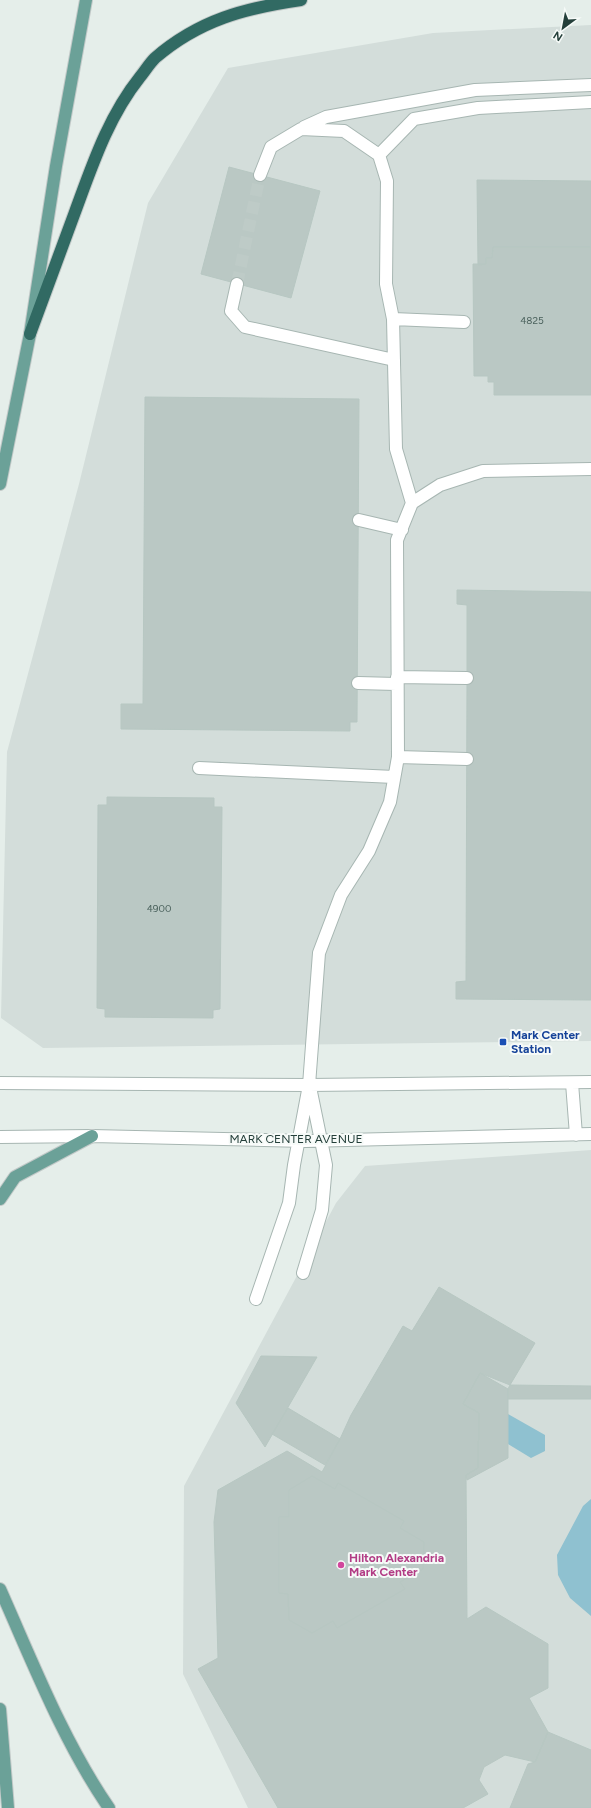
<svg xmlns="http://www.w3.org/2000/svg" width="591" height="1808" viewBox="0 0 591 1808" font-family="Figtree,sans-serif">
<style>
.built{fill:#d3ddda}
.water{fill:#8fc1d0}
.building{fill:#bac8c4;stroke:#b7c7c2}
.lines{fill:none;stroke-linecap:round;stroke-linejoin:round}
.minor-tunnel{stroke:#becbc7;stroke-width:12;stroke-dasharray:12 6;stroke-linecap:butt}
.minor-casing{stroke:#a7b6b2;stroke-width:14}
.major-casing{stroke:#c2c9c8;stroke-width:14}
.highway-casing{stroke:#c2c9c8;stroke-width:14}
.minor{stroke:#fff;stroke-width:12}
.major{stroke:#6ba198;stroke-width:12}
.highway{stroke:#316a63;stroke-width:12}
.transit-dot{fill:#1a4fb4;stroke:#f6faf8;stroke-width:1.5}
.hotel-dot{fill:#d1479c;stroke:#f6faf8;stroke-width:1.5}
.labels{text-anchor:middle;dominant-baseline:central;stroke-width:4;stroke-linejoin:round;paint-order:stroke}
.number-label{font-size:10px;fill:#4a615c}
.transit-label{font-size:12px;font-weight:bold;fill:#164399;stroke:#f6faf8;text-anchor:start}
.street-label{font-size:12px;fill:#243f3a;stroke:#f6faf8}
.hotel-label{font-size:12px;font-weight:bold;fill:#b23c85;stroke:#f6faf8;text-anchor:start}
</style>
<rect width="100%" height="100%" fill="#e5eeea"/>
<!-- built -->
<path class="built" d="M 591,25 L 591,1041 L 43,1048 L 1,1018 L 7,752 L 79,484 L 148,203 L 228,68 L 433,33 Z
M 591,1150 L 591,1808 L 248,1808 L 183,1674 L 184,1486 L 336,1203 L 365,1166 Z"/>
<!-- water -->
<path class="water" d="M 508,1414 L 545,1435 L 545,1451 L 531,1458 L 508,1444 Z
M 591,1499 L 591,1616 L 570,1598 L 558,1575 L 557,1555 L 583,1506 Z"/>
<!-- building -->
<path class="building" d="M 229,167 L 320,191 L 291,298 L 201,274 Z
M 477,180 L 591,181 L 591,247 L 493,247 L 492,258 L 486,258 L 486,264 L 478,265 Z
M 493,247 L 591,247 L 591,395 L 494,395 L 494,382 L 488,382 L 488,376 L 474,376 L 473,264 L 486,264 L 486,258 L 492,258 Z
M 145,397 L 359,399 L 357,722 L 350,722 L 350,731 L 121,729 L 121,704 L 143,704 Z
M 457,590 L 591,592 L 591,1000 L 456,999 L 456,982 L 466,981 L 467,678 L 467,605 L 457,604 Z
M 107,797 L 214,798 L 214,807 L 222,807 L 220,1009 L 213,1010 L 213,1018 L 105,1017 L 105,1009 L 97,1008 L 98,805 L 107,805 Z
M 439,1287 L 535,1343 L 510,1385 L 480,1373 L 463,1404 L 479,1413 L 478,1468 L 466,1475 L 467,1619 L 486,1607 L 548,1644 L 548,1688 L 529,1698 L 548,1732 L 535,1762 L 505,1755 L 484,1767 L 479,1780 L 488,1794 L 463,1808 L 278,1808 L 198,1669 L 218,1658 L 214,1522 L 218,1490 L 287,1451 L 322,1472 L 340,1439 L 351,1415 L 403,1326 L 412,1331 Z
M 261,1356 L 317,1357 L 265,1447 L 236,1403 Z
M 480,1373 L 508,1389 L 508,1458 L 467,1480 L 466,1475 L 478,1468 L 479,1413 L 463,1404 Z
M 510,1385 L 591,1386 L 591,1399 L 508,1399 L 508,1389 Z
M 288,1408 L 340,1439 L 325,1465 L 272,1434 Z
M 312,1476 L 335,1489 L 338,1483 L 404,1521 L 400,1528 L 424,1542 L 423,1569 L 400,1582 L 405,1589 L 337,1628 L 333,1621 L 312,1633 L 289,1620 L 288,1594 L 279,1593 L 279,1517 L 289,1517 L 289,1490 Z
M 548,1732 L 591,1750 L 591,1808 L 510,1808 L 528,1764 L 535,1762 Z"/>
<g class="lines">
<!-- minor-tunnel -->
<path class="minor-tunnel" d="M 237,284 L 260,175"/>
<defs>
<path id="minor" d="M 304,127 L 326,117 L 475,90 L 591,85
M 379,155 L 414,119 L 478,108 L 591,102
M 260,175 L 271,147 L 301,129 L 344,131 L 379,155 L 387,181 L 386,284 L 393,319 L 396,449 L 412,503
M 237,284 L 231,311 L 245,327 L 394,360
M 393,319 L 464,322
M 359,520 L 402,530
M 397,677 L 467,678
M 358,683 L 396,684
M 398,757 L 467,759
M 199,768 L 394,777
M 0,1083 L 309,1085 L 591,1082
M 572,1083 L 576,1135
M 0,1137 L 92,1136 L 305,1141 L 591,1134
M 303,1273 L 322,1210 L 326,1165 L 311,1092
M 256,1299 L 289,1203 L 294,1165 L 309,1085 L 319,953 L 341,895 L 369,851 L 390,802 L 398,757 L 397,540 L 412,503 L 440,485 L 483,471 L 591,469"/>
<path id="major" d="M 0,484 L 30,334 L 56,166 L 86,0
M 0,1199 L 15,1177 L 92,1136
M 0,1589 C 33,1663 63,1741 109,1808
M 0,1709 L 8,1808"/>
<path id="highway" d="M 30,334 C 45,294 60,253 75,212 C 92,166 108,117 140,77 C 145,71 149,64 155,58 C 199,20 245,8 301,0"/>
</defs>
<!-- minor casing -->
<use href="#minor" class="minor-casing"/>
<!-- major casing -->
<use href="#major" class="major-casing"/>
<!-- highway casing -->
<use href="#highway" class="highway-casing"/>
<!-- minor -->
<use href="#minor" class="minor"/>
<!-- major -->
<use href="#major" class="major"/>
<!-- highway -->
<use href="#highway" class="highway"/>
</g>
<!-- markers -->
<rect class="transit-dot" x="499" y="1038" width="8" height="8" rx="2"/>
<circle class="hotel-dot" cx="341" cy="1565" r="4"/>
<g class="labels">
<!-- number labels -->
<g class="number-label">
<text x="532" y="320">4825</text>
<text x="159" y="908">4900</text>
</g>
<!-- transit labels -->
<g class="transit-label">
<text x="511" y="1035">Mark Center<tspan x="511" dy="14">Station</tspan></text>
</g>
<!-- street labels -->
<g class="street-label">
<text x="296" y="1139">MARK CENTER AVENUE</text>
</g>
<!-- hotel labels -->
<g class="hotel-label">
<text x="349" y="1558">Hilton Alexandria<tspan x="349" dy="14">Mark Center</tspan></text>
</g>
</g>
<!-- north arrow -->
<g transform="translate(563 28) rotate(212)" stroke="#f6faf8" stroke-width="3" paint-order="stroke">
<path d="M0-3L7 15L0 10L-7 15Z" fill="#243f3a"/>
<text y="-6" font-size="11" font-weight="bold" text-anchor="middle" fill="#243f3a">N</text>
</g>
</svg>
